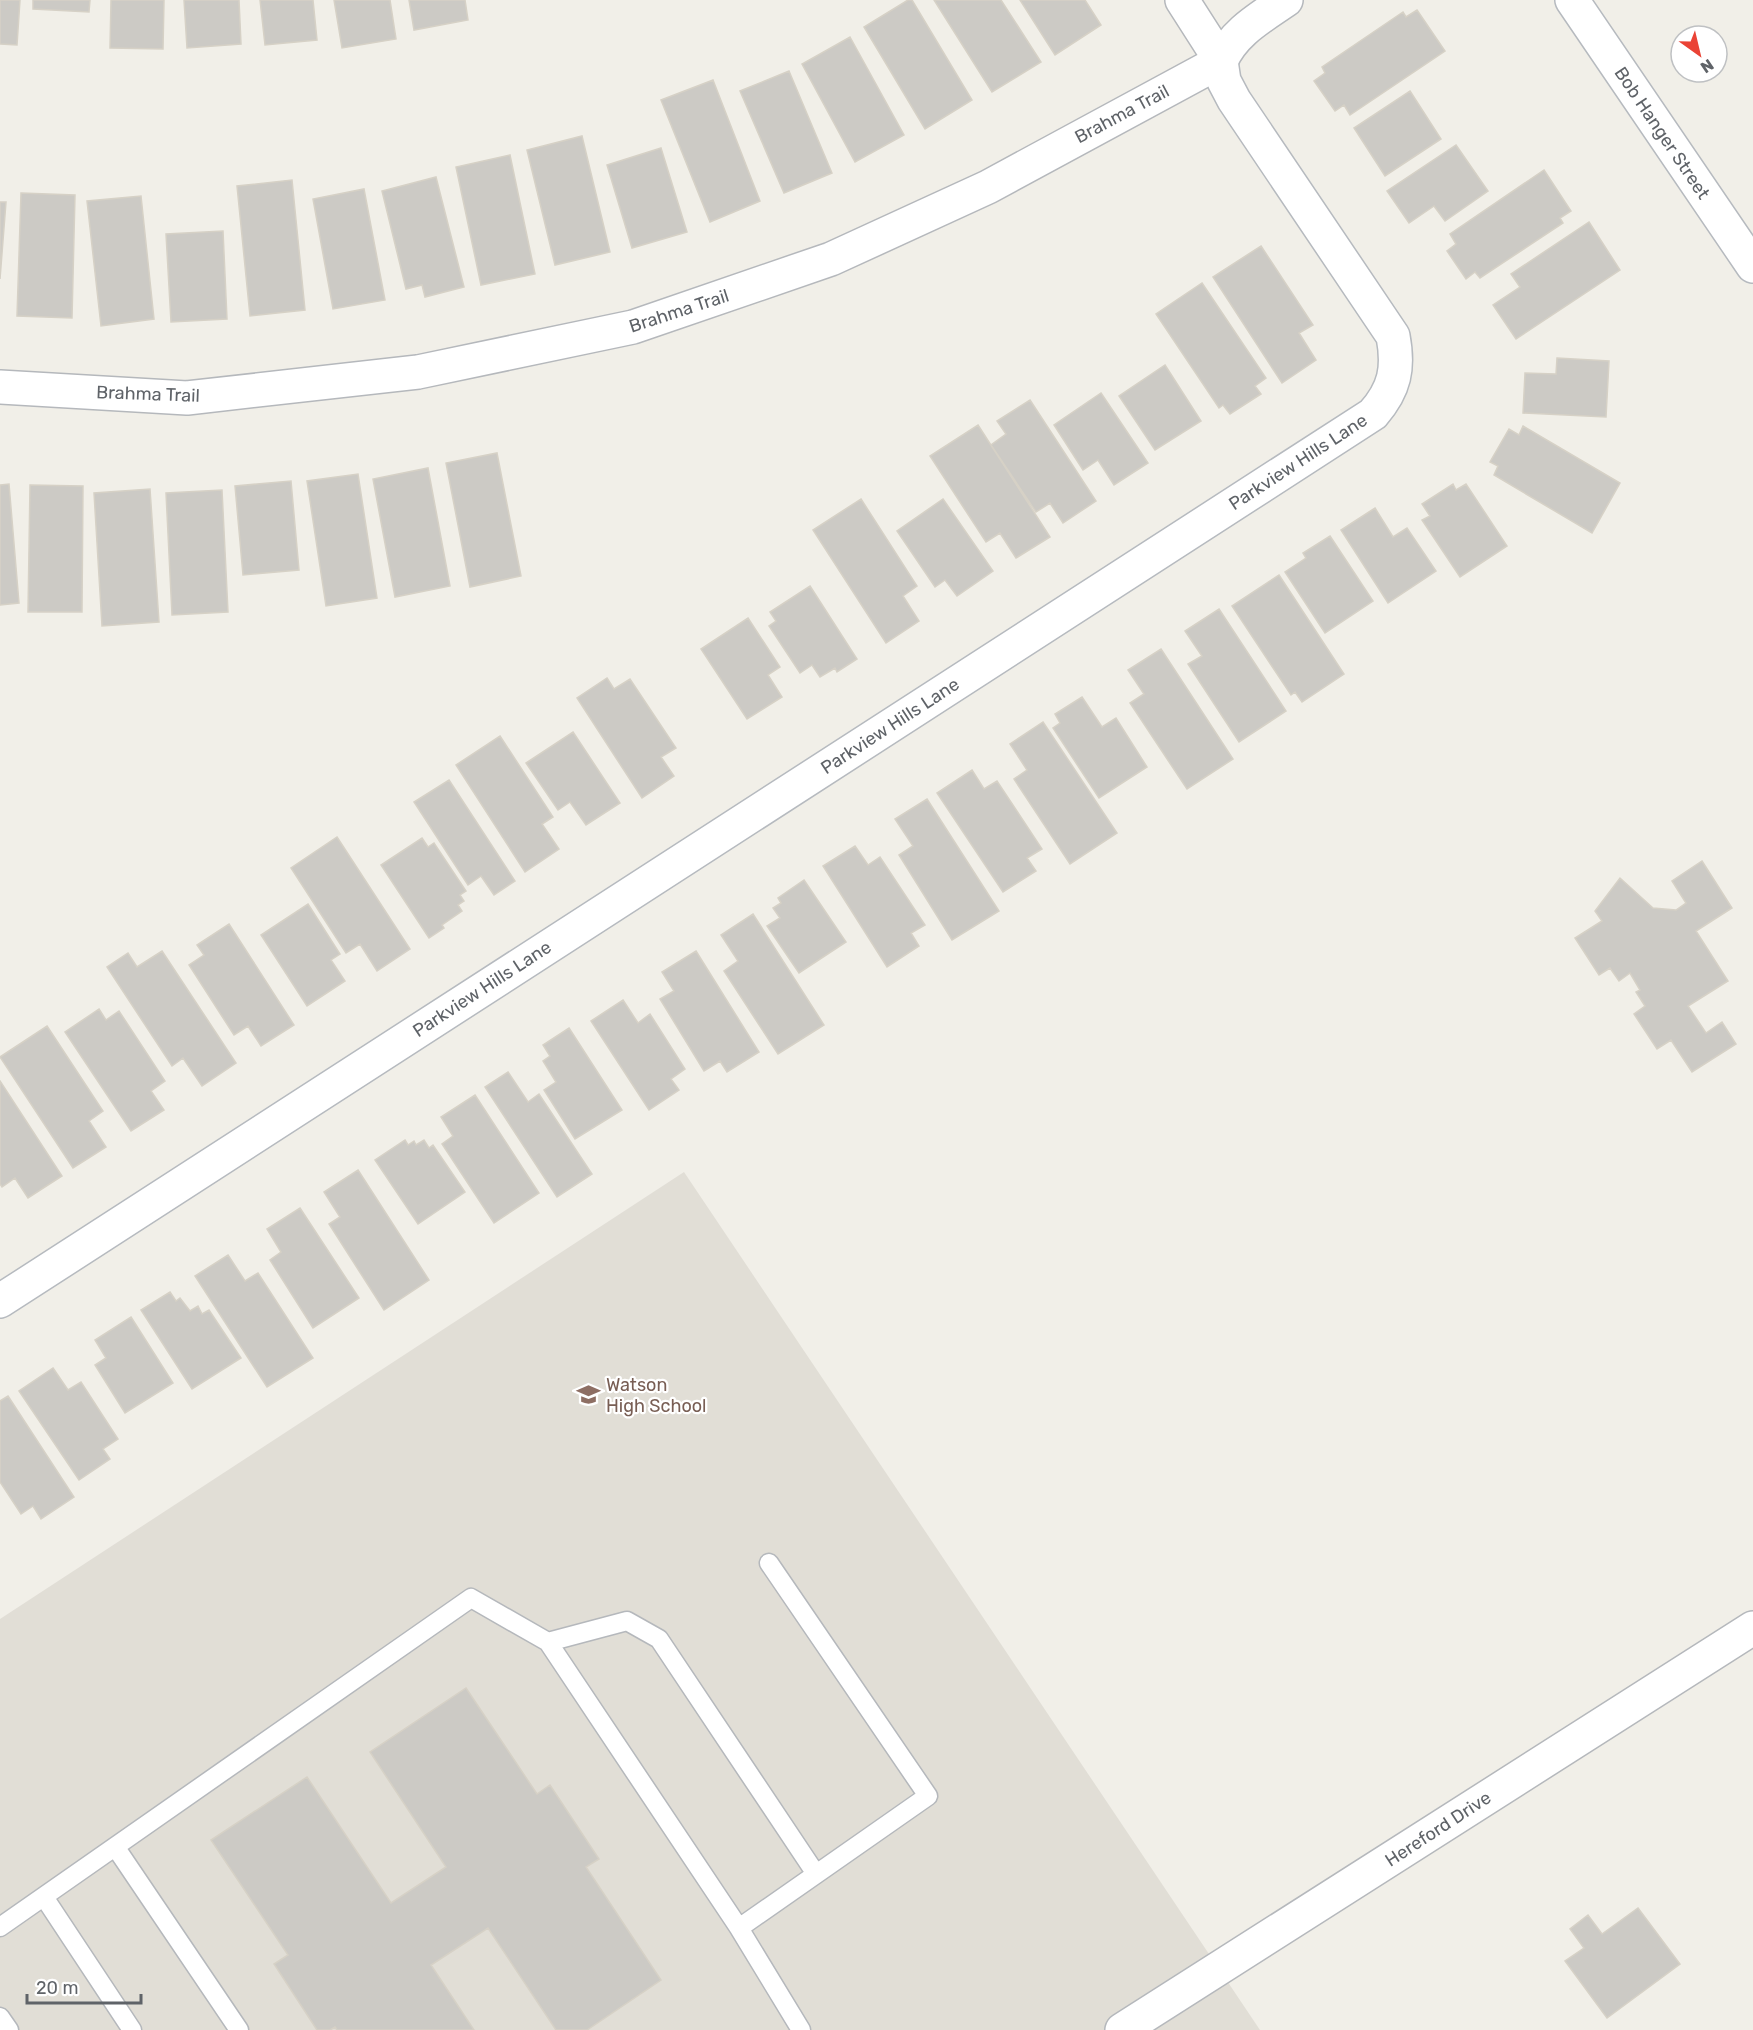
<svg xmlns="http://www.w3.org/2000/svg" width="1753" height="2030" viewBox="0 0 1753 2030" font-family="Rubik,sans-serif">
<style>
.education{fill:#e1ded6}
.building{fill:#cccac5;stroke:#d6d1c6;stroke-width:1.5}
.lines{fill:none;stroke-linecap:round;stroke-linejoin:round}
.lane-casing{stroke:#b5b8bc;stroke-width:21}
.street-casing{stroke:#b5b8bc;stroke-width:36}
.secondary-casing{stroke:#b6babf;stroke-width:36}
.lane{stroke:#fff;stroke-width:18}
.street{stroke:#fff;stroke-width:33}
.secondary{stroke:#fff;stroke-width:33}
.labels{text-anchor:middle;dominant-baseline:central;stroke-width:4.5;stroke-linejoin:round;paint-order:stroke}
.street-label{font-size:18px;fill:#5f6368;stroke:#fff}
.education-label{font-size:18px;fill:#785e54;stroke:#fff;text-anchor:start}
</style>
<rect width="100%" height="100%" fill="#f1efe8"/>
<!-- education -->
<path class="education" d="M 684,1172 L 1260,2030 L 0,2030 L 0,1619 Z"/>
<!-- building -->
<path class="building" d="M 0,0 L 20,0 L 17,45 L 0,44 Z
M 33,0 L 90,0 L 89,12 L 33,9 Z
M 111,0 L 164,0 L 163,49 L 110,48 Z
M 184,0 L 239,0 L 241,44 L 187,48 Z
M 260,0 L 313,0 L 317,40 L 265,45 Z
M 334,0 L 390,0 L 396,39 L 342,48 Z
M 409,0 L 465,0 L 468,20 L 414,30 Z
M 908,0 L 912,0 L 972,100 L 925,129 L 864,27 Z
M 934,0 L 1001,0 L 1041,62 L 992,92 Z
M 1020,0 L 1085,0 L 1101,25 L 1055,55 Z
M 1417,10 L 1445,51 L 1350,115 L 1344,105 L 1335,111 L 1314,81 L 1325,73 L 1322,67 L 1403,12 L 1406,17 Z
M 850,37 L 904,135 L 855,162 L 802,64 Z
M 789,71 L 832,173 L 784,193 L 740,91 Z
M 713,80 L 760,201 L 710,222 L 661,100 Z
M 1410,91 L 1441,139 L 1385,176 L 1354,128 Z
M 582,136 L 610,252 L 555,265 L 527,150 Z
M 1456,145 L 1488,191 L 1445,221 L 1434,206 L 1409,223 L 1387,191 Z
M 661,148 L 687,232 L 632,248 L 607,165 Z
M 510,155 L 535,274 L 481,285 L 456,167 Z
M 1544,170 L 1571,211 L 1560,218 L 1563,223 L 1480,278 L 1475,272 L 1466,279 L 1447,251 L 1456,244 L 1450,234 Z
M 436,177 L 464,287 L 425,297 L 422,285 L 406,289 L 382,191 Z
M 292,180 L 305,310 L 250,316 L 237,186 Z
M 364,189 L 385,300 L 333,309 L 313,199 Z
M 21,193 L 75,195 L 72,318 L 17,316 Z
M 141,196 L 154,319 L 101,326 L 87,201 Z
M 0,202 L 6,202 L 0,279 Z
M 1589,222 L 1620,270 L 1516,339 L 1493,305 L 1520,287 L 1511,274 Z
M 223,231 L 227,319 L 171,322 L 166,234 Z
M 1261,246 L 1313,325 L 1299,333 L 1316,360 L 1282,383 L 1213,277 Z
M 1202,283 L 1266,378 L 1255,386 L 1261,394 L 1230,414 L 1223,405 L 1219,408 L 1156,314 Z
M 1557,358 L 1609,361 L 1606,417 L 1523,413 L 1525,373 L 1556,374 Z
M 1165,365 L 1201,421 L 1155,450 L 1119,396 Z
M 1101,393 L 1148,463 L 1114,485 L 1098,460 L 1083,470 L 1054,425 Z
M 1030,400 L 1096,501 L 1063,523 L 1050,503 L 1036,512 L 991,445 L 1006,434 L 997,421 Z
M 978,425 L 1050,537 L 1016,558 L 1000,533 L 986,542 L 930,456 Z
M 1523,426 L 1620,483 L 1592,533 L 1494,475 L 1498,466 L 1490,462 L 1509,429 L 1519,435 Z
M 497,453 L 521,576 L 470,587 L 446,463 Z
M 428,468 L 450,586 L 395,597 L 373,479 Z
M 358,474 L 377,598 L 326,606 L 307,481 Z
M 291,481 L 299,570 L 243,575 L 235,486 Z
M 9,484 L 19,603 L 0,605 L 0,485 Z
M 1453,484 L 1456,490 L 1466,484 L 1507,546 L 1460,577 L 1422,520 L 1430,516 L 1422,504 Z
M 30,485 L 83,486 L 82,612 L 28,612 Z
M 150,489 L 159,622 L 102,626 L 94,493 Z
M 222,490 L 228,612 L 172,615 L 166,493 Z
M 861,499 L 917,586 L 903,596 L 919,621 L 886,643 L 813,530 Z
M 943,499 L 993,571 L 957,596 L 945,580 L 935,587 L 897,531 Z
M 1375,508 L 1393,537 L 1407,528 L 1436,571 L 1388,603 L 1341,530 Z
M 1330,536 L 1373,601 L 1325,633 L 1285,572 L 1306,558 L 1303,553 Z
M 1279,575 L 1344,674 L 1302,702 L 1295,692 L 1291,695 L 1232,606 Z
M 810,586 L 857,659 L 837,672 L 835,668 L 820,677 L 812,665 L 800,673 L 769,626 L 776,621 L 770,612 Z
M 1219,609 L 1286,711 L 1239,742 L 1188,664 L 1202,656 L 1185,631 Z
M 748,618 L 780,667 L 768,675 L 782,697 L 747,719 L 701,649 Z
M 1161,649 L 1233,759 L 1187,789 L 1130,703 L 1144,694 L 1128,670 Z
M 607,678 L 614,689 L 630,679 L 676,748 L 661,757 L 674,776 L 642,798 L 577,698 Z
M 1082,697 L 1102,727 L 1116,718 L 1147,767 L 1099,798 L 1053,728 L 1060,723 L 1055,714 Z
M 1043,722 L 1117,833 L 1070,864 L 1014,779 L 1027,770 L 1010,744 Z
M 573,732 L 620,803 L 586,825 L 570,802 L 558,810 L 526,763 Z
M 500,736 L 553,817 L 542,824 L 559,849 L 525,872 L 456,765 Z
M 972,770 L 984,789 L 997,781 L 1042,849 L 1027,858 L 1036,871 L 1003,892 L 937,793 Z
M 449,780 L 515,881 L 494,895 L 481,876 L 468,885 L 414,802 Z
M 927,799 L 999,911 L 952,940 L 899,855 L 913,846 L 895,819 Z
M 337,837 L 410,949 L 377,971 L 360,944 L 346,953 L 291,868 Z
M 422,838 L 428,847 L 434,843 L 466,891 L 460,895 L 464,901 L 458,905 L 462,911 L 442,925 L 444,928 L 429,938 L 381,865 Z
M 855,846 L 868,865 L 880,857 L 925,925 L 911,933 L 919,946 L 887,967 L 823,866 Z
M 1702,861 L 1732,908 L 1696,931 L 1728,981 L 1688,1006 L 1706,1033 L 1722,1022 L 1736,1044 L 1692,1072 L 1671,1040 L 1657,1049 L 1634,1014 L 1645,1006 L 1636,992 L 1640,990 L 1630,973 L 1619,981 L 1610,968 L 1599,975 L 1575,938 L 1602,921 L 1595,911 L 1620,878 L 1653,908 L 1676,910 L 1686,903 L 1672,881 Z
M 804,880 L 846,942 L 799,973 L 767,926 L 780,918 L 773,908 L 781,903 L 778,898 Z
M 308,904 L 340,954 L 331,960 L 345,981 L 307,1006 L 261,935 Z
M 753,914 L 824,1025 L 778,1054 L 724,971 L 738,961 L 721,935 Z
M 229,924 L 294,1025 L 261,1046 L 248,1026 L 234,1035 L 189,965 L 204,955 L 197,945 Z
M 162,951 L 236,1063 L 202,1086 L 183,1058 L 172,1066 L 107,967 L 128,953 L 137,967 Z
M 696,951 L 759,1052 L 727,1072 L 720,1061 L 704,1071 L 660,999 L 674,991 L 662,972 Z
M 623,1000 L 638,1023 L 650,1014 L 685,1069 L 671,1079 L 679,1090 L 649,1110 L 591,1021 Z
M 99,1009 L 106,1020 L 119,1011 L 165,1081 L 151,1091 L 164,1110 L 131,1131 L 65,1032 Z
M 47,1026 L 103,1111 L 89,1121 L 106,1147 L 73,1168 L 0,1057 Z
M 569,1028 L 622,1110 L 575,1139 L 544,1090 L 556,1082 L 543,1061 L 550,1056 L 543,1045 Z
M 508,1072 L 528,1102 L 539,1094 L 592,1174 L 557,1197 L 485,1087 Z
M 0,1081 L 62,1176 L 28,1198 L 15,1178 L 2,1187 L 0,1184 Z
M 475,1095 L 539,1193 L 494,1223 L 442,1144 L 453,1136 L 441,1117 Z
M 405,1140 L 408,1145 L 414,1141 L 416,1145 L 424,1140 L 429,1148 L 433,1145 L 465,1192 L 418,1224 L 375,1160 Z
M 358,1170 L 429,1280 L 384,1310 L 329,1224 L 340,1217 L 324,1192 Z
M 300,1208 L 359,1298 L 313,1328 L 270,1260 L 281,1252 L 267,1229 Z
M 228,1255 L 245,1281 L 258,1273 L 313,1358 L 267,1387 L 195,1276 Z
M 170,1292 L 176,1301 L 180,1298 L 190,1311 L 198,1306 L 202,1314 L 209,1310 L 241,1358 L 192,1389 L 141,1310 Z
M 131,1317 L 173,1383 L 125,1413 L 95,1365 L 106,1358 L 95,1340 Z
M 53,1368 L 68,1390 L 81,1382 L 118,1439 L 103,1449 L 110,1459 L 79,1480 L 19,1391 Z
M 8,1396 L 74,1497 L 41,1519 L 33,1506 L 21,1514 L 0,1482 L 0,1401 Z
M 466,1688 L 537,1794 L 550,1785 L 599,1859 L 586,1867 L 661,1980 L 587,2030 L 556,2030 L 488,1928 L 431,1965 L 474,2030 L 337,2030 L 335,2027 L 330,2030 L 317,2030 L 274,1964 L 288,1955 L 211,1840 L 307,1777 L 391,1903 L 446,1867 L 370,1752 Z
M 1638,1908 L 1680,1964 L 1607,2018 L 1565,1961 L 1584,1948 L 1570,1929 L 1588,1915 L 1602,1934 Z"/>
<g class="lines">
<defs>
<path id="lane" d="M 548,1642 L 627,1621 L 659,1639 L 816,1874
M 116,1848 L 239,2030
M 44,1897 L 132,2030
M 0,1927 L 471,1598 L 548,1642 L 739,1928 L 801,2030
M 739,1928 L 928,1796 L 769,1563
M 0,2017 L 9,2030"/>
<path id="street" d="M 1182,0 L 1221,61
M 0,387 L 187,398 L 418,372 L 633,327 L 831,259 L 988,187 L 1221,61 C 1234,32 1260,18 1286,0
M 1122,2030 L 1753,1628"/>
<path id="secondary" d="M 1572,0 L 1753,266
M 0,1301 L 1373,414 C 1395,389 1399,368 1393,336 L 1234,100 L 1224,81 L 1221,61"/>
</defs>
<!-- lane casing -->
<use href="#lane" class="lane-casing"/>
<!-- street casing -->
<use href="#street" class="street-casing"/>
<!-- secondary casing -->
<use href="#secondary" class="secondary-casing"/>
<!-- lane -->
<use href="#lane" class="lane"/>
<!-- street -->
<use href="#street" class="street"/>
<!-- secondary -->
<use href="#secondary" class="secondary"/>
</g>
<!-- icons -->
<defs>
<symbol id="school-bare" viewBox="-9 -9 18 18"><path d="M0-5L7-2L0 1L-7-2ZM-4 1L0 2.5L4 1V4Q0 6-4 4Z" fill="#8d6e63" stroke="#fff" stroke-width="2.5" paint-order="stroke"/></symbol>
</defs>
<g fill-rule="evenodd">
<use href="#school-bare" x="572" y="1378" width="33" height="33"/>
</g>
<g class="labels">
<!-- street labels -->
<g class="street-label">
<text transform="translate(1122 114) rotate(-28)">Brahma Trail</text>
<text transform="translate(1662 133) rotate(56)">Bob Hanger Street</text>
<text transform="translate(679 311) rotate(-18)">Brahma Trail</text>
<text transform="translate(148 394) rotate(2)">Brahma Trail</text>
<text transform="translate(1298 462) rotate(-33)">Parkview Hills Lane</text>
<text transform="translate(890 726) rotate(-33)">Parkview Hills Lane</text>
<text transform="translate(482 989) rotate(-33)">Parkview Hills Lane</text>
<text transform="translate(1438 1829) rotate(-33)">Hereford Drive</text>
</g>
<!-- education labels -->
<g class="education-label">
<text x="606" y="1385">Watson<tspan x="606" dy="21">High School</tspan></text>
</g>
</g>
<!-- north arrow -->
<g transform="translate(1699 54) rotate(146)"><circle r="28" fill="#ffffff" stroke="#bfc1c3" stroke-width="1.5"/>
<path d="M0-4.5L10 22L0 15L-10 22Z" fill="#ea4335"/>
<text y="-9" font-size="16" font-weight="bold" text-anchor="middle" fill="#5f6368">N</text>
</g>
<!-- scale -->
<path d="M27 1994v9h114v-9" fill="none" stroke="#5f6368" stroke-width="3"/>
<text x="36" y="1994" font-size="18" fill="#5f6368" stroke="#ffffff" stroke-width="4.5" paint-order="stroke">20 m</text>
</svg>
